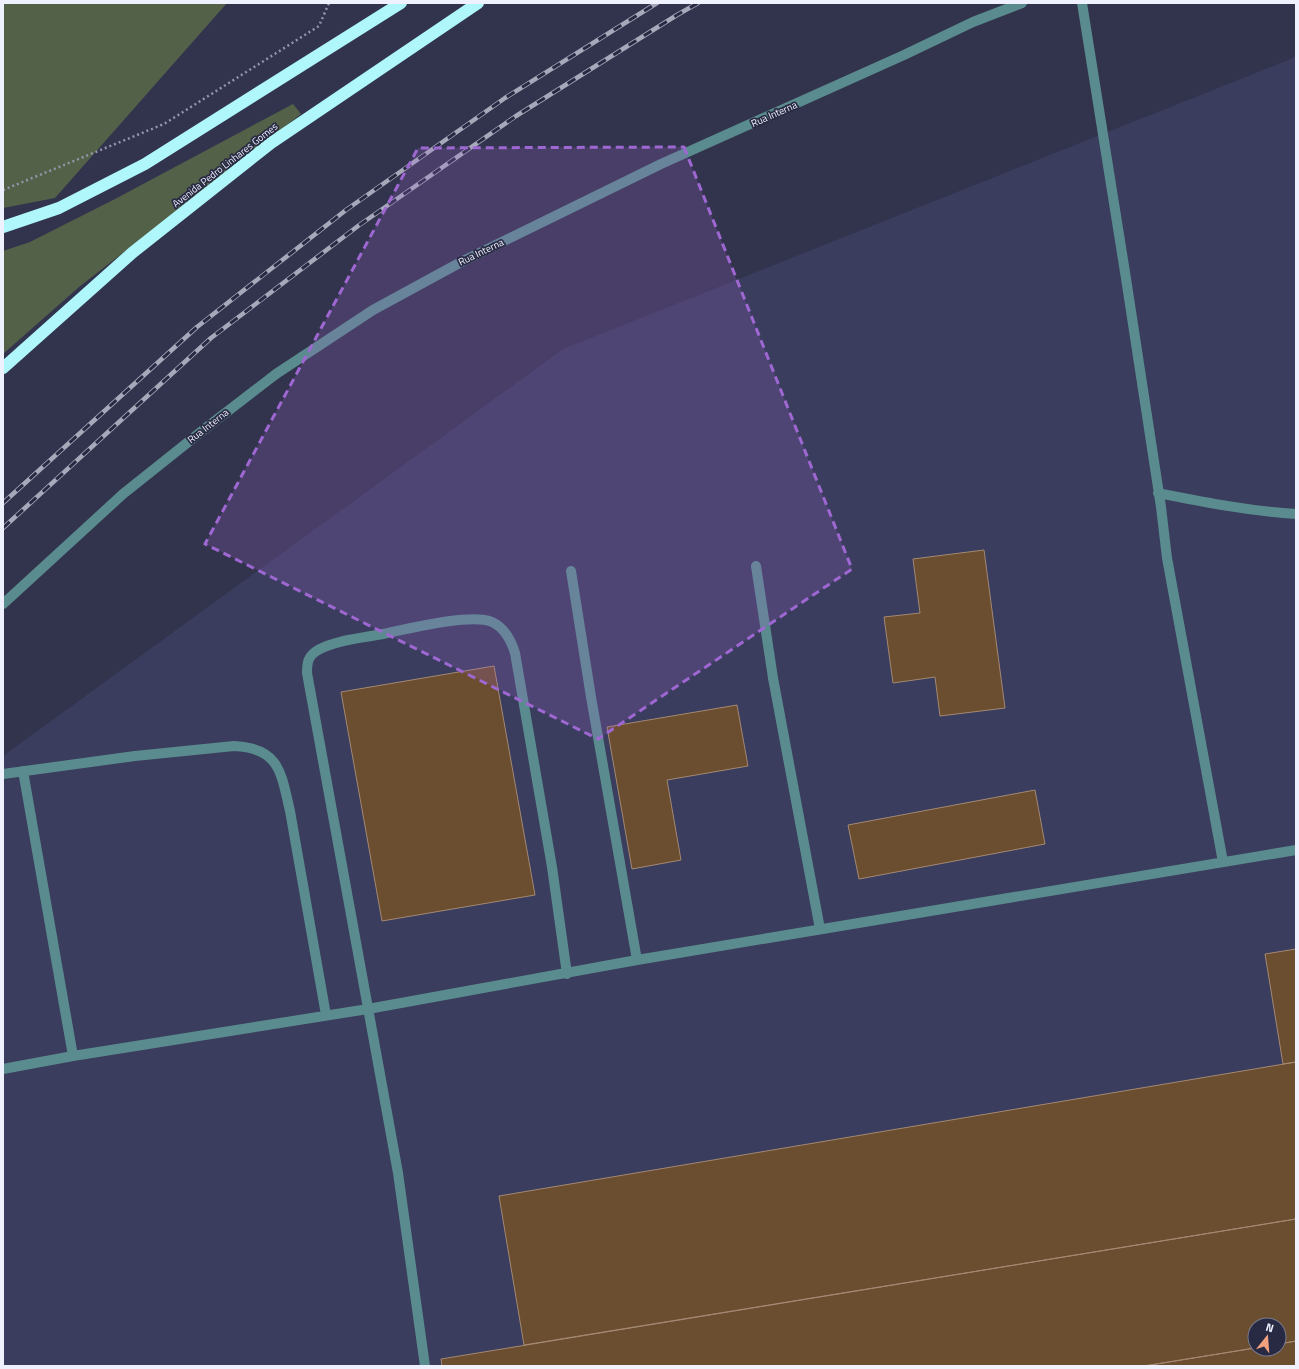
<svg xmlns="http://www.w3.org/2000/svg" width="1299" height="1369" viewBox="0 0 1299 1369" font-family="'Titillium Web',sans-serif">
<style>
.built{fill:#3a3d5d;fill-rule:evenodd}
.green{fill:#546149}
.building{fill:#6b4d30;stroke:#a38972}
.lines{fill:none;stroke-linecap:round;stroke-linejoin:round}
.path{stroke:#9395a9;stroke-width:2.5;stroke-dasharray:2 3;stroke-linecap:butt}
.minor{stroke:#5a8b8e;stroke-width:10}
.highway{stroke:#aff7fa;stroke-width:12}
.rail-casing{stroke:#a7a9bb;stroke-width:4.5}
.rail{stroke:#282a43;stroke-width:3;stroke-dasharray:9;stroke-linecap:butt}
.marked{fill:#9e67d2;fill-opacity:0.2;stroke:#9e67d2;stroke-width:3;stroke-dasharray:8 5;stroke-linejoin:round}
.labels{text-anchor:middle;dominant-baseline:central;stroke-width:3.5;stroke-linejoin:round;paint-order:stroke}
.street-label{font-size:10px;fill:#eff1fe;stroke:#282a43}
</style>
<rect width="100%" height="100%" fill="#32344e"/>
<!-- built -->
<path class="built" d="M 1296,57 L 1296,1366 L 3,1366 L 3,756 L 563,349 ZM 1255,1325 L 1279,1325 L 1279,1349 L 1255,1349 Z"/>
<!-- green -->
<path class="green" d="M 3,3 L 227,3 L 55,198 L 3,208 Z
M 293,104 L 301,114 L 79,287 L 3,354 L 3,251 L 30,242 L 115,199 Z"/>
<!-- building -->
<path class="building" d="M 984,550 L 1005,708 L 940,716 L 935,677 L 893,683 L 884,617 L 920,613 L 913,559 Z
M 494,666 L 535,895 L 382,921 L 341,692 Z
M 737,705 L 748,766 L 667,780 L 681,860 L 632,869 L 607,727 Z
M 1035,790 L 1045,844 L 859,879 L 848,825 Z
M 1296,949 L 1296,1062 L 1283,1064 L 1265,954 Z
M 1296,1062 L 1296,1219 L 524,1345 L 499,1196 Z
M 1296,1219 L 1296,1341 L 1279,1344 L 1279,1325 L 1255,1325 L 1255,1348 L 1144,1366 L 442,1366 L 441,1359 Z
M 1296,1341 L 1296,1366 L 1144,1366 L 1255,1348 L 1255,1349 L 1279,1349 L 1279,1344 Z"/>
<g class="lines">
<!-- path -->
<path class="path" d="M 3,190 L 164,124 L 319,26 L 329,3"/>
<!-- minor -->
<path class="minor" d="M 1082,3 L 1125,272 L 1161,507 L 1167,558 L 1223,862
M 1158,493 C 1204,502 1249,511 1296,514
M 756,566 L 773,678 L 820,929
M 571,571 L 591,697 L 637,960
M 3,604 L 123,494 L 202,431 L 276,374 L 373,310 L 463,261 L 661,164 L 904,55 L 973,22 L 1022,3
M 23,771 L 73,1056
M 3,774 L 135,756 L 234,746 C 280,748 281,773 290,811 L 326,1015
M 3,1069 L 73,1056 L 368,1009 L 637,960 L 1296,850
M 425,1366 L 398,1173 L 307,673 C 307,662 308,656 318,650 C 337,640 362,638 383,634 C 407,629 471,613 492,622 C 505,628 511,640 515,653 L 552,867 L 567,974"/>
<!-- highway -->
<path class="highway" d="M 3,227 L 59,208 L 145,164 L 401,3
M 3,368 L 132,253 L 271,143 L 478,3"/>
<defs>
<path id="rail" d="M 3,503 L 197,327 L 346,210 L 505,98 L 657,3
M 3,528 L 211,338 L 358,226 L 516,116 L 677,15 L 698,3"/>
</defs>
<!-- rail casing -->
<use href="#rail" class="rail-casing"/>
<!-- rail -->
<use href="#rail" class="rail"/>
</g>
<!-- marked area -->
<path class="marked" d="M 684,147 L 852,569 L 598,739 L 205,544 L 418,148 Z"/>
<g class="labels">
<!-- street labels -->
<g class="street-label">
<text transform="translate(774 114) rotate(-24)">Rua Interna</text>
<text transform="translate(225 165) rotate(-38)">Avenida Pedro Linhares Gomes</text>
<text transform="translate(481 252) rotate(-26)">Rua Interna</text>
<text transform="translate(208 426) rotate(-38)">Rua Interna</text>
</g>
</g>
<!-- border -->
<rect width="1299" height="1369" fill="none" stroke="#eff1fe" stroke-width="8"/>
<!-- north arrow -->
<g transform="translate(1267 1337) rotate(17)"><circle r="19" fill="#282a43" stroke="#787a8e"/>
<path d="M0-3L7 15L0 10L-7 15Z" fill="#f2a17e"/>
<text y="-6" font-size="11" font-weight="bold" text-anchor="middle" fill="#eff1fe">N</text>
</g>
</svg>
